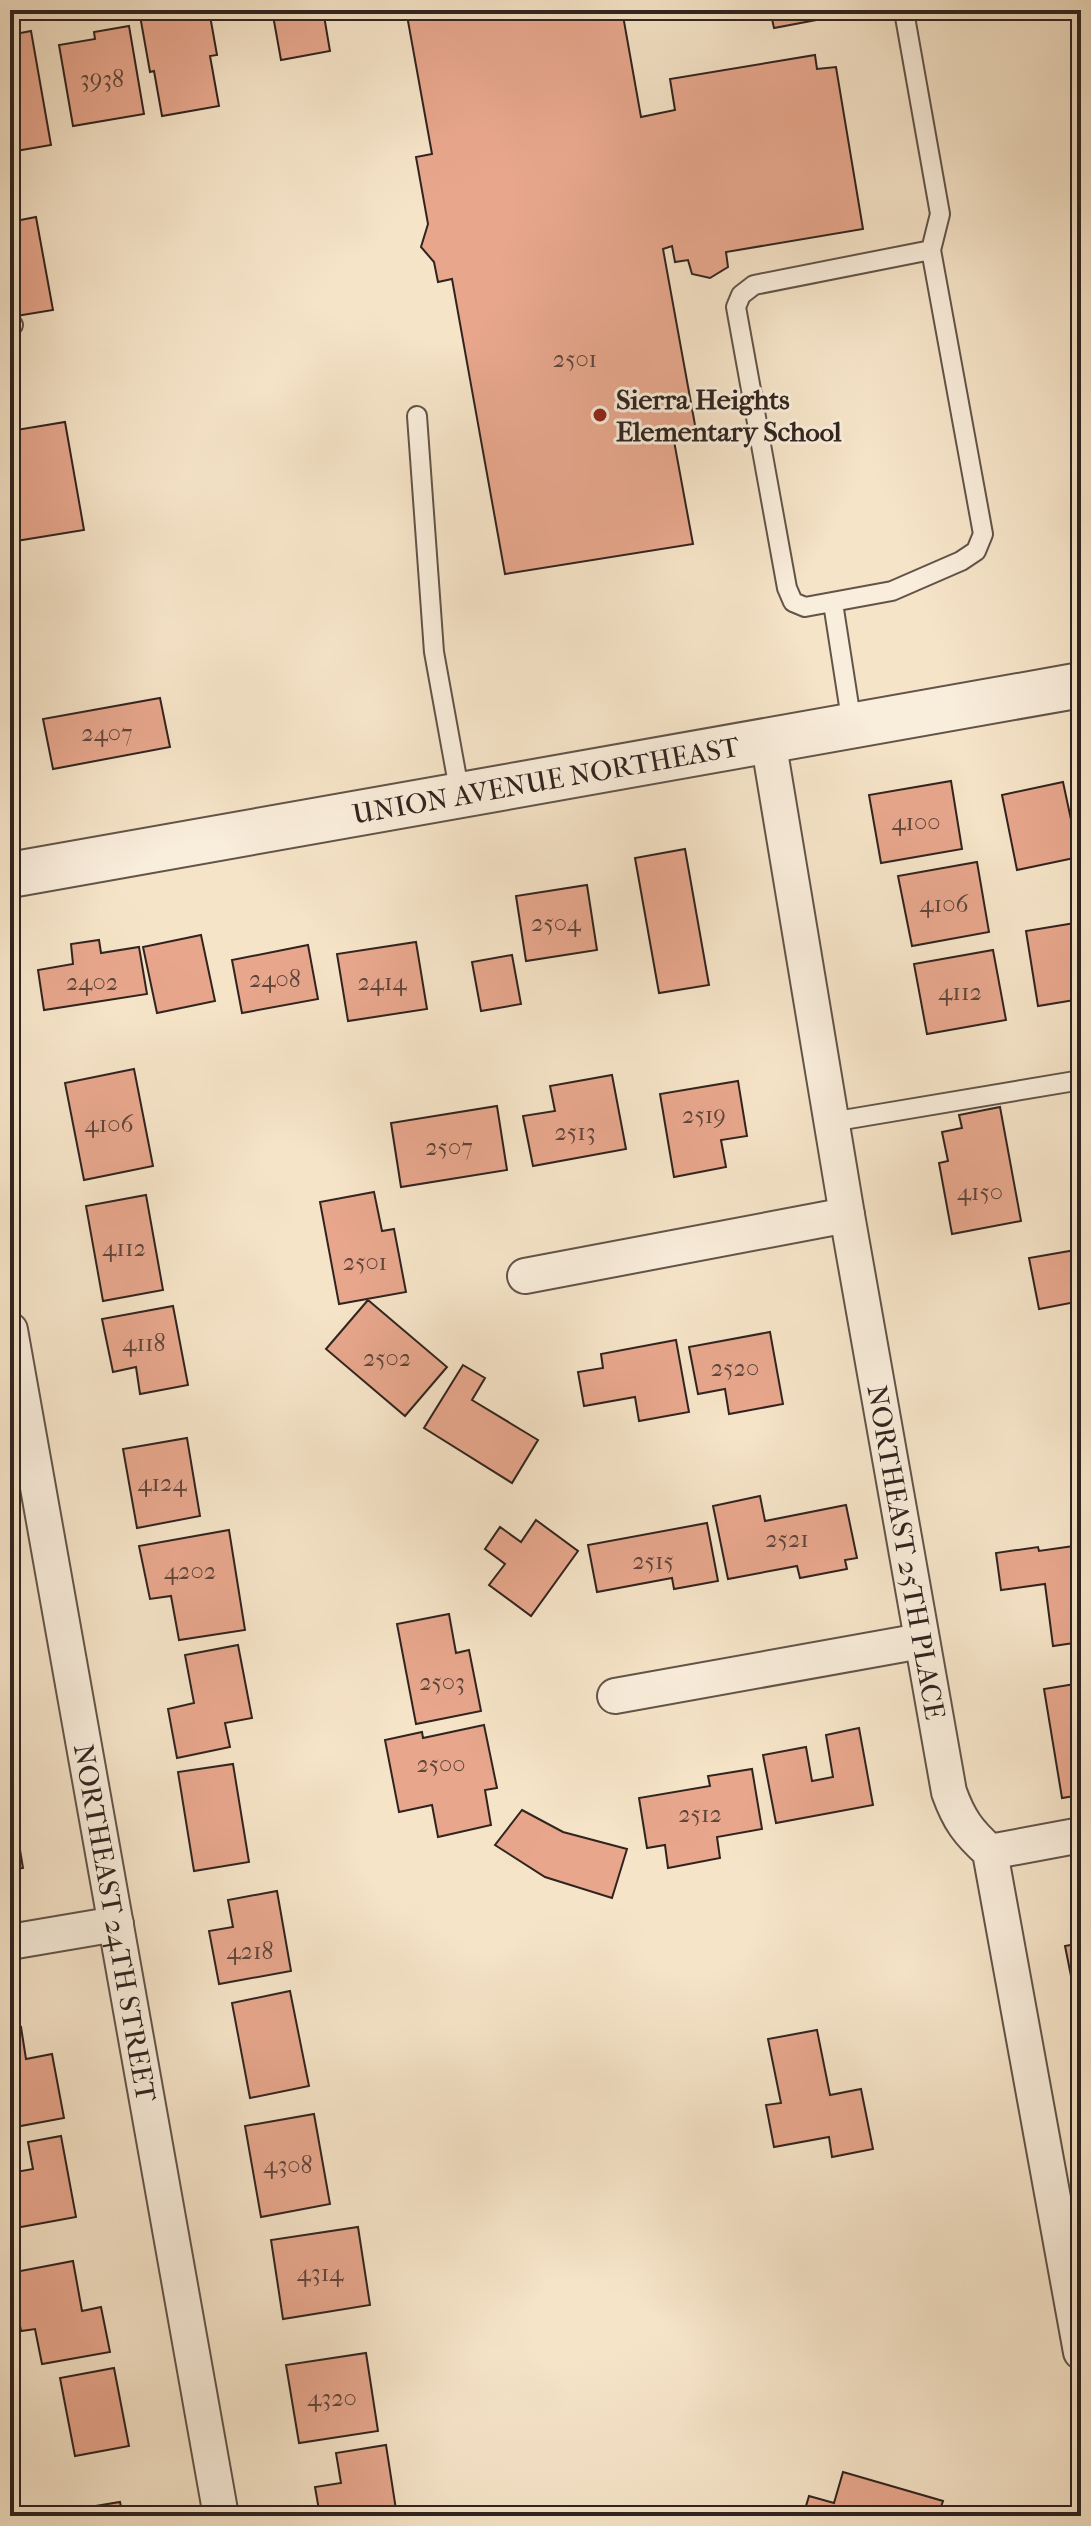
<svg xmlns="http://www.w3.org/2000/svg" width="1091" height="2526" viewBox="0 0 1091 2526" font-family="'IM FELL French Canon',serif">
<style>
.building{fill:#e8a78d;stroke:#30241f;stroke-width:2}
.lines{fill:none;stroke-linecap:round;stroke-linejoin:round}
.service-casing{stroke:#625449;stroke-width:22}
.minor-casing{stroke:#625449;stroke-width:38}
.tertiary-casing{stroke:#625449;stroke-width:48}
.service{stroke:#f9eddb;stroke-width:18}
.minor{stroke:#f9eddb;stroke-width:34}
.tertiary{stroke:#f9eddb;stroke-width:44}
.poi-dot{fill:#8f2418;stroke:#f9eddb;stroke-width:3}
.labels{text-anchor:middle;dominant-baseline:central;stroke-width:6;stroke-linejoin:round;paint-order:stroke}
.number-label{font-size:24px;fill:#5e453a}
.poi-label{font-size:28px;font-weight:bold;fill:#30241f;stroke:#f9eddb;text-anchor:start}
.street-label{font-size:28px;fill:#30241f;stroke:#f9eddb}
</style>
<rect width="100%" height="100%" fill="#f6e4c8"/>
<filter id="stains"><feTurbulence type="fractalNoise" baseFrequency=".0025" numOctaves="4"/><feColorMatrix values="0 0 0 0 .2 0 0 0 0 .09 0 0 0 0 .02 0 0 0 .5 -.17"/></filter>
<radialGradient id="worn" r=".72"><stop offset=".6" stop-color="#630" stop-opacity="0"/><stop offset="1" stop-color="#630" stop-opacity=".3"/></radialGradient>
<!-- building -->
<path class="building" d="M 139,10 L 209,10 L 217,55 L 210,56 L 219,106 L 162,116 L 154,71 L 150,72 Z
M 272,10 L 323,10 L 330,51 L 281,60 Z
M 406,10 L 622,10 L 641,117 L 675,110 L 670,79 L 815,55 L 817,69 L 836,67 L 863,229 L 726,252 L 728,267 L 710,278 L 692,274 L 688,260 L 675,262 L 672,246 L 663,249 L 697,436 L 674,441 L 693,544 L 505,574 L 452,279 L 438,282 L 434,262 L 421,247 L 428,224 L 416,157 L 432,154 Z
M 770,10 L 869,10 L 774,28 Z
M 129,26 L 144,114 L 73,126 L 59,45 L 95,39 L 94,32 Z
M 31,31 L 51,145 L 10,152 L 10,35 Z
M 36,217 L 53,310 L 10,317 L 10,222 Z
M 65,422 L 84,530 L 10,542 L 10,431 Z
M 160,698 L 170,747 L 53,769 L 43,719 Z
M 951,781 L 962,849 L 881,863 L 869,795 Z
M 1063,782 L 1079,857 L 1017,870 L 1002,795 Z
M 685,849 L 709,985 L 659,993 L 635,858 Z
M 977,862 L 989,932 L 912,946 L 898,876 Z
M 587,885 L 597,950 L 526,961 L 516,896 Z
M 1081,922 L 1081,999 L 1038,1006 L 1026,931 Z
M 201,935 L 215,1001 L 157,1013 L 143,947 Z
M 99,940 L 101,953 L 139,947 L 147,994 L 44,1010 L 38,970 L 73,964 L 71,944 Z
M 416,942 L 427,1009 L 348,1021 L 337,954 Z
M 308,945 L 318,999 L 242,1013 L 232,960 Z
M 993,950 L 1006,1020 L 927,1034 L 914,964 Z
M 512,955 L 521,1004 L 481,1011 L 472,962 Z
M 134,1069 L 153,1166 L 84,1180 L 65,1083 Z
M 612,1075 L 626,1149 L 533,1166 L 523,1116 L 555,1111 L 550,1086 Z
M 738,1081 L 747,1136 L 721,1140 L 726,1167 L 674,1177 L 660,1094 Z
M 497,1106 L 507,1170 L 401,1187 L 391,1123 Z
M 1000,1107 L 1021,1221 L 952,1234 L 939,1163 L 948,1161 L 942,1132 L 962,1128 L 959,1115 Z
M 374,1192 L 382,1231 L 394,1229 L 406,1292 L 339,1304 L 320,1202 Z
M 146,1195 L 163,1290 L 103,1301 L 86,1206 Z
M 1081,1249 L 1081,1301 L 1039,1309 L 1029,1258 Z
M 368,1300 L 447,1367 L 405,1416 L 326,1349 Z
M 173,1306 L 188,1385 L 140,1394 L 136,1367 L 113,1372 L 102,1319 Z
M 770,1332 L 783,1404 L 729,1414 L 725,1389 L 698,1394 L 689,1347 Z
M 676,1340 L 689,1412 L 639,1421 L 635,1397 L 584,1406 L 578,1372 L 603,1368 L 601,1354 Z
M 463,1365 L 485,1378 L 472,1400 L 538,1440 L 512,1483 L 424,1428 Z
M 187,1438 L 200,1516 L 137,1528 L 123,1449 Z
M 760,1496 L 765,1521 L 846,1505 L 857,1558 L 845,1560 L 847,1569 L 800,1578 L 797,1566 L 728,1579 L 713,1506 Z
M 536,1520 L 578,1551 L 531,1616 L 489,1585 L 505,1564 L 485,1549 L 500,1527 L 521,1542 Z
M 707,1523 L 718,1581 L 674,1589 L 672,1578 L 597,1592 L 588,1545 Z
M 229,1530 L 245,1630 L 179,1640 L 171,1596 L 150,1599 L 139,1546 Z
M 1081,1545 L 1081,1642 L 1053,1646 L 1045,1584 L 1001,1590 L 996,1553 L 1038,1547 L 1039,1551 Z
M 449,1614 L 456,1653 L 469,1650 L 481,1711 L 416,1724 L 397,1624 Z
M 238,1645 L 252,1718 L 225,1723 L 230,1747 L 177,1758 L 168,1709 L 194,1703 L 185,1655 Z
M 1081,1683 L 1081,1795 L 1062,1798 L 1044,1689 Z
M 484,1725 L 497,1788 L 485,1790 L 491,1825 L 438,1837 L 432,1805 L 399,1812 L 385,1740 L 422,1732 L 423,1738 Z
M 859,1728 L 873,1805 L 776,1823 L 763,1755 L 806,1747 L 812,1781 L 833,1777 L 826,1735 Z
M 233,1764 L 249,1862 L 194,1871 L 178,1772 Z
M 752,1769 L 762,1829 L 717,1837 L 720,1858 L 668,1868 L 665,1845 L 647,1848 L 639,1798 L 710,1786 L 708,1776 Z
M 522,1810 L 563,1832 L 627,1849 L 612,1898 L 545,1877 L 495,1845 Z
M 14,1814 L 23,1868 L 10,1870 L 10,1815 Z
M 277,1891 L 291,1971 L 219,1984 L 209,1931 L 233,1927 L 228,1900 Z
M 1081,1943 L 1081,2000 L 1076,2001 L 1065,1946 Z
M 290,1991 L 309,2086 L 250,2098 L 232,2003 Z
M 21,2027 L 26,2059 L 52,2054 L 64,2118 L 10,2128 L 10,2029 Z
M 817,2030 L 830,2095 L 861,2089 L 873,2149 L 832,2157 L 829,2137 L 774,2147 L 766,2105 L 781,2103 L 768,2039 Z
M 314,2114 L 330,2204 L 261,2217 L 245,2126 Z
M 61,2136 L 76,2217 L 10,2229 L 10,2173 L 33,2169 L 28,2142 Z
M 358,2227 L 370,2305 L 283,2319 L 271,2240 Z
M 73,2261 L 82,2311 L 101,2307 L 110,2352 L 42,2364 L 35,2329 L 21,2331 L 10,2273 Z
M 366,2353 L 378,2431 L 299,2443 L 286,2365 Z
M 114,2368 L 129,2446 L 75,2456 L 60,2378 Z
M 386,2445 L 397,2516 L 320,2516 L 315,2487 L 341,2483 L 336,2453 Z
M 843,2472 L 943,2501 L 938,2516 L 803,2516 L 809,2496 L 834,2503 Z
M 120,2502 L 123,2516 L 66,2516 L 65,2511 Z"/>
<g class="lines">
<defs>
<path id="service" d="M 905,17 L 940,214 L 931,250 L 983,534 L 976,551 L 961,561 L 892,591 L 805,607 L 793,602 L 787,588 L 736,307 L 741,295 L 754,285 L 931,250
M 10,326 L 13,325
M 417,416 L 434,652 L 460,795
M 833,603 L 852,725
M 831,1122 L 1081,1080"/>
<g id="minor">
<path id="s1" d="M 768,740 L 847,1215 L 949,1792 C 959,1820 968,1832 990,1852 L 1081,2352"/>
<path d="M 525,1276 L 847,1215"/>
<path id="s2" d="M 10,1330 L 221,2516"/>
<path d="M 615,1696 L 921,1641"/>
<path d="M 990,1852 L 1081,1835"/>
<path d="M 10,1942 L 116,1924"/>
</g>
<g id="tertiary">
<path id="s3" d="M 10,875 L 1081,685"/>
</g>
</defs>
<!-- service casing -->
<use href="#service" class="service-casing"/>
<!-- minor casing -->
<use href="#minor" class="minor-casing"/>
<!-- tertiary casing -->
<use href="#tertiary" class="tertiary-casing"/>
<!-- service -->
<use href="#service" class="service"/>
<!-- minor -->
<use href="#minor" class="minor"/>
<!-- tertiary -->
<use href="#tertiary" class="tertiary"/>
</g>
<!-- markers -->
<circle class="poi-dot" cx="600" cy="415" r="8"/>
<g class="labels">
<!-- number labels -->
<g class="number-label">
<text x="102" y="79">3938</text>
<text x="575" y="359">2501</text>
<text x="107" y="733">2407</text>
<text x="916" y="822">4100</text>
<text x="944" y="904">4106</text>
<text x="556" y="923">2504</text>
<text x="275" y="979">2408</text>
<text x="92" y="982">2402</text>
<text x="382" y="982">2414</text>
<text x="960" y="992">4112</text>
<text x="704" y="1115">2519</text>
<text x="109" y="1124">4106</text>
<text x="575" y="1132">2513</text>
<text x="449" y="1147">2507</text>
<text x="980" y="1192">4150</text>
<text x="124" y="1248">4112</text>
<text x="365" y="1262">2501</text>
<text x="144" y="1343">4118</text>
<text x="387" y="1358">2502</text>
<text x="735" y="1368">2520</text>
<text x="162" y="1483">4124</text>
<text x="787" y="1539">2521</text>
<text x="653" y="1561">2515</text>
<text x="190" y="1571">4202</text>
<text x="442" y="1682">2503</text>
<text x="441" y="1764">2500</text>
<text x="700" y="1814">2512</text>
<text x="250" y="1951">4218</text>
<text x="288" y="2165">4308</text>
<text x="320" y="2273">4314</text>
<text x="332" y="2398">4320</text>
</g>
<!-- poi labels -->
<g class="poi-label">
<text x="616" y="399">Sierra Heights<tspan x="616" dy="32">Elementary School</tspan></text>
</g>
<!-- street labels -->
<g class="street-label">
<text stroke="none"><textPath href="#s3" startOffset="544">UNION AVENUE NORTHEAST</textPath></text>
<text stroke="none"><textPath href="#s1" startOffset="824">NORTHEAST 25TH PLACE</textPath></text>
<text stroke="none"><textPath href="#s2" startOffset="602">NORTHEAST 24TH STREET</textPath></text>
</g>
</g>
<!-- margin -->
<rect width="1091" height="2526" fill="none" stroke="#f6e4c8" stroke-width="40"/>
<rect x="12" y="12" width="1067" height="2502" fill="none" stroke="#30241f" stroke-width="4"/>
<rect x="20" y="20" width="1051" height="2486" fill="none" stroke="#30241f" stroke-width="2"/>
<rect width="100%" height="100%" filter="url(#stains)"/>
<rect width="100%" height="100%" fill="url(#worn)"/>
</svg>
